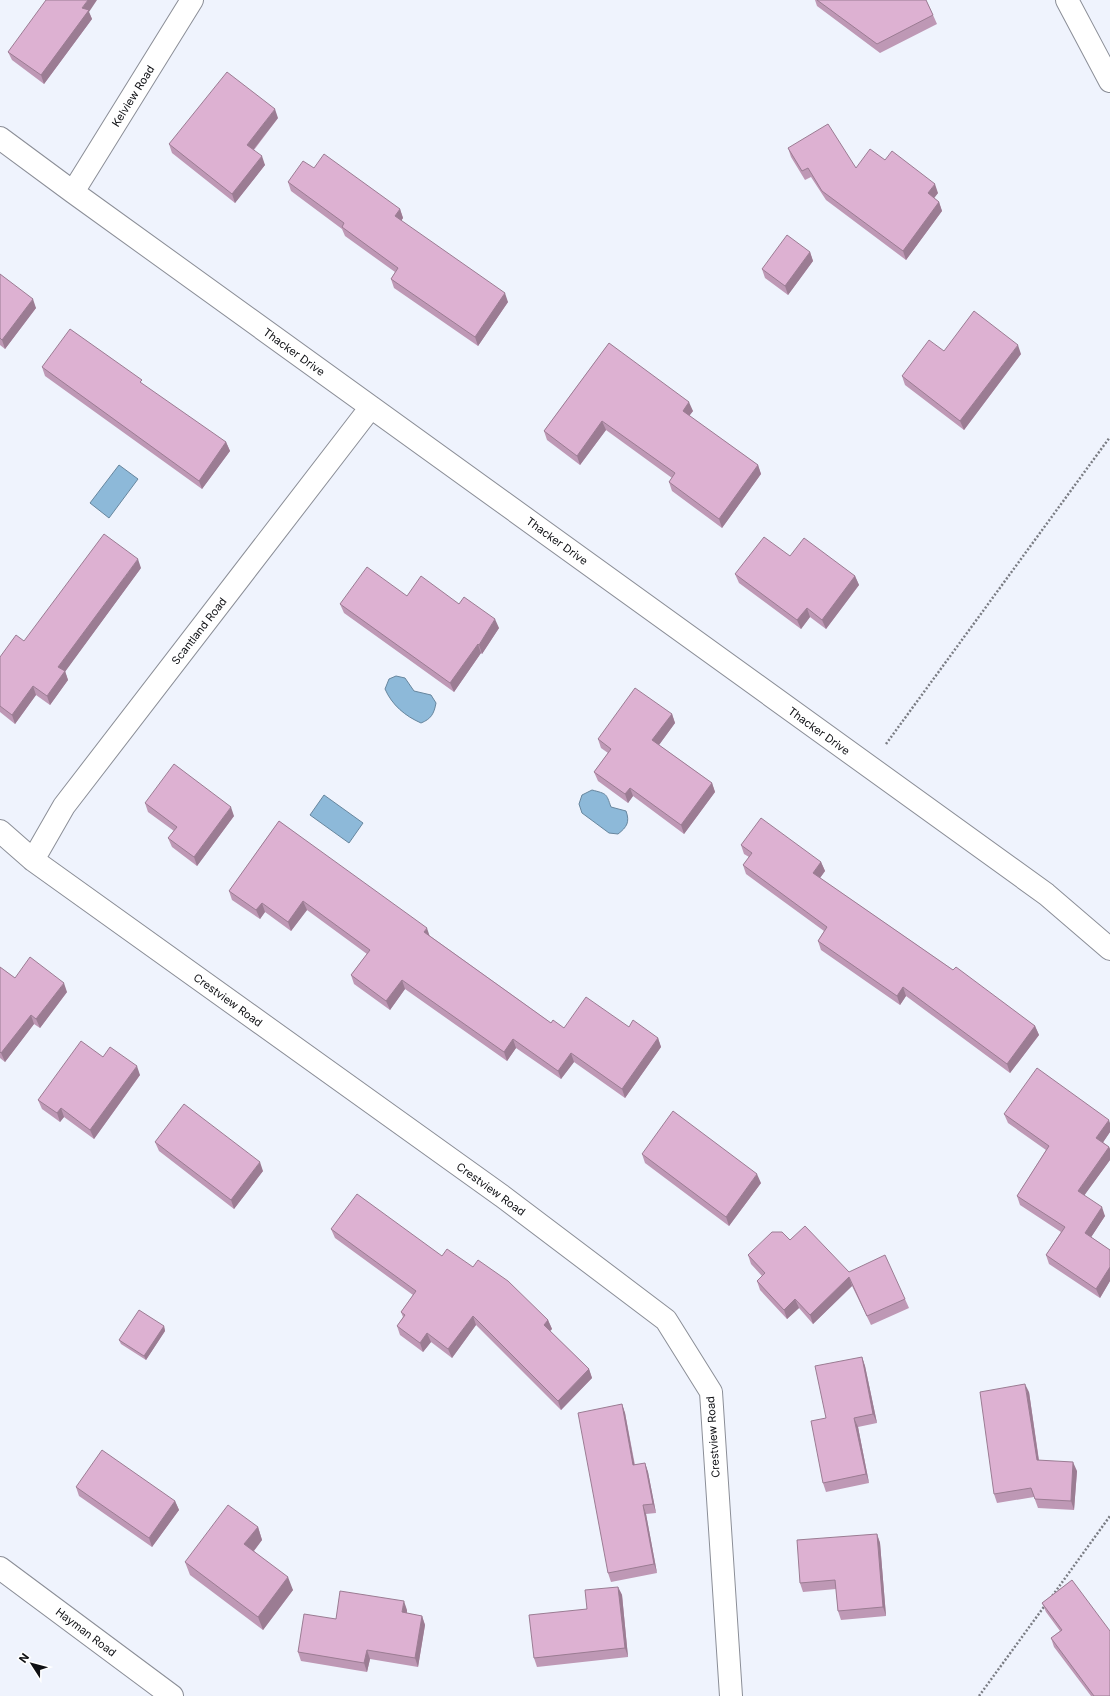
<svg xmlns="http://www.w3.org/2000/svg" width="1110" height="1696" viewBox="0 0 1110 1696" font-family="Inter,sans-serif">
<style>
.water{fill:#8db9d9;stroke:#67869e}
.lines{fill:none;stroke-linecap:round;stroke-linejoin:round}
.minor-casing{stroke:#8b8e97;stroke-width:24}
.path{stroke:#7a7c83;stroke-width:2.5;stroke-dasharray:2 2;stroke-linecap:butt}
.minor{stroke:#fff;stroke-width:22}
.wall{fill:#be98b5}
.shaded-wall{fill:#9b7c93}
.building{fill:#ddb1d2;stroke:#9b7c93}
.labels{text-anchor:middle;dominant-baseline:central;stroke-width:3.5;stroke-linejoin:round;paint-order:stroke}
.street-label{font-size:11px;fill:#0f1014;stroke:#fff}
</style>
<rect width="100%" height="100%" fill="#eff3fd"/>
<!-- water -->
<path class="water" d="M 119,465 L 138,479 L 109,518 L 90,503 Z
M 396,676 L 405,678 L 414,691 L 431,695 L 436,703 C 434,714 431,719 421,723 C 405,716 392,705 385,689 L 389,679 Z
M 592,790 C 607,794 606,793 611,807 L 626,811 C 630,822 627,827 618,834 L 609,833 L 582,813 L 579,804 L 582,795 Z
M 324,795 L 363,823 L 349,843 L 310,815 Z"/>
<g class="lines">
<defs>
<path id="minor" d="M 1067,0 L 1110,81
M 0,138 L 73,192 L 1046,894 L 1110,949
M 73,192 L 192,0
M 0,831 L 33,860 L 502,1196 L 666,1320 L 711,1392 L 731,1696
M 33,860 L 64,806 L 371,407
M 0,1568 L 172,1696"/>
</defs>
<!-- minor casing -->
<use href="#minor" class="minor-casing"/>
<!-- path -->
<path class="path" d="M 886,744 L 1110,437
M 1050,1599 L 1110,1516
M 979,1696 L 1046,1604"/>
<!-- minor -->
<use href="#minor" class="minor"/>
</g>
<!-- wall -->
<path class="wall" d="M 815,0 L 926,0 L 933,15 L 937,24 L 880,53 L 817,6 Z
M 89,12 L 92,19 L 44,84 L 12,60 L 8,52 Z
M 278,118 L 254,150 L 265,165 L 235,203 L 172,153 L 169,144 Z
M 788,148 L 856,168 L 885,160 L 938,193 L 934,198 L 939,202 L 942,211 L 906,260 L 826,200 L 811,177 L 805,180 L 791,157 Z
M 314,168 L 400,209 L 403,218 L 401,221 L 508,302 L 478,346 L 394,288 L 391,279 L 395,272 L 345,236 L 342,229 L 291,191 L 288,182 Z
M 810,252 L 813,261 L 788,295 L 765,278 L 762,269 Z
M 0,274 L 36,308 L 5,349 L 0,345 Z
M 609,343 L 693,411 L 689,416 L 758,465 L 761,474 L 722,528 L 672,491 L 669,482 L 672,478 L 606,430 L 580,465 L 547,440 L 544,431 Z
M 944,351 L 1021,354 L 964,430 L 905,385 L 902,376 Z
M 42,367 L 226,442 L 230,451 L 202,489 L 45,376 Z
M 790,556 L 855,576 L 859,585 L 826,629 L 810,617 L 801,629 L 739,583 L 735,574 Z
M 141,568 L 65,671 L 68,680 L 50,705 L 36,695 L 15,724 L 0,712 L 0,657 Z
M 407,596 L 459,604 L 499,628 L 482,654 L 481,653 L 454,692 L 344,613 L 340,604 Z
M 672,714 L 675,723 L 659,745 L 712,783 L 715,792 L 684,834 L 633,796 L 628,803 L 598,781 L 594,772 L 608,753 L 601,748 L 598,739 Z
M 145,803 L 234,816 L 197,866 L 172,847 L 168,838 L 174,831 L 148,812 Z
M 279,821 L 430,936 L 551,1023 L 564,1028 L 629,1027 L 658,1038 L 661,1047 L 625,1098 L 574,1062 L 561,1079 L 516,1048 L 507,1061 L 405,989 L 390,1010 L 354,984 L 351,975 L 367,954 L 307,910 L 291,931 L 265,912 L 260,919 L 232,900 L 229,891 Z
M 741,845 L 821,862 L 825,871 L 820,878 L 953,970 L 1035,1026 L 1039,1035 L 1010,1073 L 906,996 L 900,1005 L 821,950 L 818,941 L 824,931 L 746,874 L 743,865 L 749,857 L 744,854 Z
M 0,967 L 15,978 L 67,992 L 40,1028 L 34,1024 L 5,1062 L 0,1058 Z
M 103,1057 L 140,1075 L 94,1139 L 64,1117 L 60,1122 L 42,1109 L 38,1100 Z
M 1004,1114 L 1110,1123 L 1110,1132 L 1103,1142 L 1109,1147 L 1110,1149 L 1110,1160 L 1084,1195 L 1105,1216 L 1091,1237 L 1110,1250 L 1110,1281 L 1100,1298 L 1049,1264 L 1046,1255 L 1061,1232 L 1020,1205 L 1017,1196 L 1046,1150 L 1008,1123 Z
M 155,1142 L 263,1171 L 234,1209 L 159,1151 Z
M 642,1154 L 761,1183 L 729,1226 L 645,1163 Z
M 331,1229 L 442,1256 L 473,1267 L 548,1320 L 552,1329 L 550,1331 L 589,1369 L 592,1378 L 561,1410 L 476,1325 L 452,1358 L 431,1342 L 423,1352 L 400,1335 L 397,1326 L 403,1317 L 401,1312 L 413,1295 L 335,1238 Z
M 790,1240 L 849,1272 L 905,1299 L 909,1308 L 871,1325 L 852,1286 L 813,1324 L 799,1308 L 787,1319 L 760,1290 L 757,1281 L 762,1276 L 751,1264 L 748,1255 Z
M 164,1326 L 165,1331 L 146,1360 L 121,1344 L 119,1340 Z
M 862,1357 L 865,1366 L 877,1423 L 858,1427 L 869,1483 L 826,1492 L 823,1483 L 826,1418 Z
M 1029,1392 L 1039,1460 L 1077,1471 L 1074,1510 L 1038,1508 L 1034,1497 L 997,1503 L 994,1494 Z
M 622,1404 L 625,1413 L 635,1465 L 645,1463 L 648,1472 L 656,1513 L 646,1514 L 657,1573 L 611,1582 L 608,1573 Z
M 76,1487 L 175,1501 L 179,1510 L 152,1547 L 79,1496 Z
M 258,1527 L 262,1540 L 254,1551 L 293,1590 L 263,1630 L 190,1575 L 185,1562 Z
M 877,1534 L 880,1543 L 886,1616 L 841,1620 L 838,1611 L 836,1589 L 803,1592 L 800,1583 Z
M 1072,1580 L 1110,1696 L 1091,1696 L 1054,1647 L 1051,1638 L 1060,1631 L 1046,1612 L 1042,1603 Z
M 618,1587 L 622,1595 L 628,1657 L 537,1667 L 534,1658 L 587,1609 Z
M 407,1610 L 407,1613 L 422,1616 L 425,1625 L 418,1667 L 370,1659 L 367,1672 L 301,1661 L 298,1652 L 336,1619 Z"/>
<!-- shaded-wall -->
<path class="shaded-wall" d="M 88,0 L 97,0 L 89,12 L 92,19 L 44,84 L 41,75 L 82,8 Z
M 275,109 L 278,118 L 250,154 L 247,145 Z
M 262,156 L 265,165 L 235,203 L 232,194 Z
M 935,184 L 938,193 L 931,202 L 928,193 Z
M 939,202 L 942,211 L 906,260 L 903,251 Z
M 400,209 L 403,218 L 398,225 L 395,216 Z
M 810,252 L 813,261 L 788,295 L 785,286 Z
M 505,293 L 508,302 L 478,346 L 475,337 Z
M 33,299 L 36,308 L 5,349 L 2,340 Z
M 1018,345 L 1021,354 L 964,430 L 960,421 Z
M 689,402 L 693,411 L 686,420 L 683,411 Z
M 602,421 L 606,430 L 580,465 L 577,456 Z
M 226,442 L 230,451 L 202,489 L 199,481 Z
M 758,465 L 761,474 L 722,528 L 719,519 Z
M 138,559 L 141,568 L 62,676 L 58,667 Z
M 855,576 L 859,585 L 826,629 L 822,620 Z
M 807,608 L 810,617 L 801,629 L 797,620 Z
M 495,619 L 499,628 L 482,654 L 479,645 Z
M 478,644 L 481,653 L 454,692 L 450,683 Z
M 65,671 L 68,680 L 50,705 L 47,696 Z
M 33,686 L 36,695 L 15,724 L 12,715 Z
M 672,714 L 675,723 L 656,749 L 652,740 Z
M 712,783 L 715,792 L 684,834 L 681,825 Z
M 630,788 L 633,796 L 628,803 L 625,794 Z
M 231,807 L 234,816 L 197,866 L 194,857 Z
M 821,862 L 825,871 L 817,882 L 813,873 Z
M 303,901 L 307,910 L 291,931 L 288,922 Z
M 262,903 L 265,912 L 260,919 L 256,910 Z
M 427,928 L 430,937 L 424,932 Z
M 402,980 L 405,989 L 390,1010 L 386,1001 Z
M 64,983 L 67,992 L 40,1028 L 36,1019 Z
M 903,987 L 906,996 L 900,1005 L 897,996 Z
M 31,1015 L 34,1024 L 5,1062 L 1,1053 Z
M 1035,1026 L 1039,1035 L 1010,1073 L 1007,1064 Z
M 658,1038 L 661,1047 L 625,1098 L 622,1089 Z
M 513,1039 L 516,1048 L 507,1061 L 504,1052 Z
M 571,1053 L 574,1062 L 561,1079 L 558,1071 Z
M 137,1066 L 140,1075 L 94,1139 L 90,1130 Z
M 61,1108 L 64,1117 L 60,1122 L 57,1113 Z
M 1109,1120 L 1110,1123 L 1110,1132 L 1100,1147 L 1096,1138 Z
M 1109,1147 L 1110,1149 L 1110,1160 L 1081,1200 L 1078,1191 Z
M 260,1162 L 263,1171 L 234,1209 L 231,1200 Z
M 757,1174 L 761,1183 L 729,1226 L 726,1217 Z
M 1102,1207 L 1105,1216 L 1088,1242 L 1085,1233 Z
M 1110,1267 L 1110,1281 L 1100,1298 L 1096,1289 Z
M 849,1277 L 852,1286 L 813,1324 L 810,1315 Z
M 795,1299 L 799,1308 L 787,1319 L 784,1310 Z
M 473,1316 L 476,1325 L 452,1358 L 448,1349 Z
M 548,1320 L 552,1329 L 547,1334 L 544,1325 Z
M 164,1326 L 165,1331 L 146,1360 L 144,1356 Z
M 427,1333 L 431,1342 L 423,1352 L 420,1343 Z
M 862,1357 L 865,1366 L 877,1423 L 873,1414 Z
M 589,1369 L 592,1378 L 561,1410 L 558,1401 Z
M 1025,1384 L 1029,1392 L 1040,1469 L 1037,1460 Z
M 622,1404 L 625,1413 L 636,1474 L 633,1465 Z
M 854,1418 L 858,1427 L 869,1483 L 866,1474 Z
M 1073,1462 L 1077,1471 L 1074,1510 L 1071,1501 Z
M 645,1463 L 648,1472 L 656,1513 L 653,1504 Z
M 175,1501 L 179,1510 L 152,1547 L 149,1538 Z
M 643,1505 L 646,1514 L 657,1573 L 654,1564 Z
M 258,1527 L 262,1540 L 249,1557 L 244,1544 Z
M 877,1534 L 880,1543 L 886,1616 L 883,1607 Z
M 288,1577 L 293,1590 L 263,1630 L 258,1617 Z
M 618,1587 L 622,1595 L 628,1657 L 625,1648 Z
M 404,1601 L 407,1610 L 406,1621 L 402,1612 Z
M 422,1616 L 425,1625 L 418,1667 L 415,1658 Z
M 367,1650 L 370,1659 L 367,1672 L 364,1663 Z"/>
<!-- building -->
<path class="building" d="M 46,0 L 88,0 L 82,8 L 89,10 L 41,75 L 8,52 Z
M 817,0 L 926,0 L 933,15 L 877,44 Z
M 227,72 L 275,109 L 247,145 L 262,156 L 232,194 L 169,144 Z
M 828,124 L 856,168 L 870,149 L 885,160 L 892,151 L 935,184 L 928,193 L 939,202 L 903,251 L 822,191 L 808,168 L 802,171 L 788,148 Z
M 324,154 L 400,209 L 395,216 L 505,293 L 475,337 L 391,279 L 398,268 L 342,227 L 344,223 L 288,182 L 303,161 L 314,168 Z
M 787,235 L 810,252 L 785,286 L 762,269 Z
M 0,274 L 33,299 L 2,340 L 0,338 Z
M 974,311 L 1018,345 L 960,421 L 902,376 L 929,340 L 944,351 Z
M 70,329 L 142,380 L 140,382 L 226,442 L 199,481 L 42,367 Z
M 609,343 L 689,402 L 683,411 L 758,465 L 719,519 L 669,482 L 675,473 L 602,421 L 577,456 L 544,431 Z
M 104,534 L 138,559 L 58,667 L 65,671 L 47,696 L 33,686 L 12,715 L 0,706 L 0,657 L 16,635 L 24,641 Z
M 764,537 L 790,556 L 804,538 L 855,576 L 822,620 L 807,608 L 797,620 L 735,574 Z
M 367,567 L 407,596 L 421,576 L 459,604 L 464,597 L 495,619 L 479,645 L 478,644 L 450,683 L 340,604 Z
M 635,688 L 672,714 L 652,740 L 712,783 L 681,825 L 630,788 L 625,794 L 594,772 L 611,749 L 598,739 Z
M 174,764 L 231,807 L 194,857 L 168,838 L 177,827 L 145,803 Z
M 761,818 L 821,862 L 813,873 L 953,970 L 956,967 L 1035,1026 L 1007,1064 L 903,987 L 897,996 L 818,941 L 827,927 L 743,865 L 752,853 L 741,845 Z
M 279,821 L 427,928 L 424,932 L 551,1023 L 553,1020 L 564,1028 L 586,997 L 629,1027 L 633,1020 L 658,1038 L 622,1089 L 571,1053 L 558,1071 L 513,1039 L 504,1052 L 402,980 L 386,1001 L 351,975 L 370,950 L 303,901 L 288,922 L 262,903 L 256,910 L 229,891 Z
M 30,957 L 64,983 L 36,1019 L 31,1015 L 1,1053 L 0,1052 L 0,967 L 15,978 Z
M 81,1041 L 103,1057 L 110,1047 L 137,1066 L 90,1130 L 61,1108 L 57,1113 L 38,1100 Z
M 1037,1068 L 1109,1120 L 1096,1138 L 1109,1147 L 1078,1191 L 1102,1207 L 1085,1233 L 1110,1250 L 1110,1267 L 1096,1289 L 1046,1255 L 1065,1227 L 1017,1196 L 1049,1146 L 1004,1114 Z
M 184,1104 L 260,1162 L 231,1200 L 155,1142 Z
M 673,1111 L 757,1174 L 726,1217 L 642,1154 Z
M 357,1194 L 442,1256 L 447,1249 L 473,1267 L 478,1260 L 508,1281 L 548,1320 L 544,1325 L 589,1369 L 558,1401 L 473,1316 L 448,1349 L 427,1333 L 420,1343 L 397,1326 L 405,1315 L 401,1312 L 416,1291 L 331,1229 Z
M 805,1226 L 849,1272 L 885,1255 L 905,1299 L 867,1316 L 849,1277 L 810,1315 L 795,1299 L 784,1310 L 757,1281 L 765,1273 L 748,1255 L 772,1232 L 782,1232 L 790,1240 Z
M 139,1310 L 164,1326 L 144,1356 L 119,1340 Z
M 862,1357 L 873,1414 L 854,1418 L 866,1474 L 823,1483 L 811,1421 L 826,1418 L 815,1366 Z
M 1025,1384 L 1037,1460 L 1073,1462 L 1071,1501 L 1035,1499 L 1031,1488 L 994,1494 L 980,1392 Z
M 622,1404 L 633,1465 L 645,1463 L 653,1504 L 643,1505 L 654,1564 L 608,1573 L 578,1413 Z
M 102,1450 L 175,1501 L 149,1538 L 76,1487 Z
M 228,1505 L 258,1527 L 244,1544 L 288,1577 L 258,1617 L 185,1562 Z
M 877,1534 L 883,1607 L 838,1611 L 835,1580 L 800,1583 L 797,1540 Z
M 1072,1580 L 1110,1631 L 1110,1696 L 1094,1696 L 1051,1638 L 1062,1630 L 1042,1603 Z
M 618,1587 L 625,1648 L 534,1658 L 529,1615 L 587,1609 L 585,1590 Z
M 340,1591 L 404,1601 L 402,1612 L 422,1616 L 415,1658 L 367,1650 L 364,1663 L 298,1652 L 304,1614 L 336,1619 Z"/>
<g class="labels">
<!-- street labels -->
<g class="street-label">
<text transform="translate(133 96) rotate(-58)">Kelview Road</text>
<text transform="translate(294 352) rotate(36)">Thacker Drive</text>
<text transform="translate(557 541) rotate(36)">Thacker Drive</text>
<text transform="translate(199 631) rotate(-52)">Scantland Road</text>
<text transform="translate(819 731) rotate(36)">Thacker Drive</text>
<text transform="translate(228 1000) rotate(36)">Crestview Road</text>
<text transform="translate(491 1189) rotate(36)">Crestview Road</text>
<text transform="translate(713 1437) rotate(-94)">Crestview Road</text>
<text transform="translate(86 1632) rotate(37)">Hayman Road</text>
</g>
</g>
<!-- north arrow -->
<g transform="translate(32 1664) rotate(306)" stroke="#ffffff" stroke-width="3" paint-order="stroke">
<path d="M0-3L7 15L0 10L-7 15Z" fill="#0f1014"/>
<text y="-6" font-size="11" font-weight="bold" text-anchor="middle" fill="#0f1014">N</text>
</g>
</svg>
